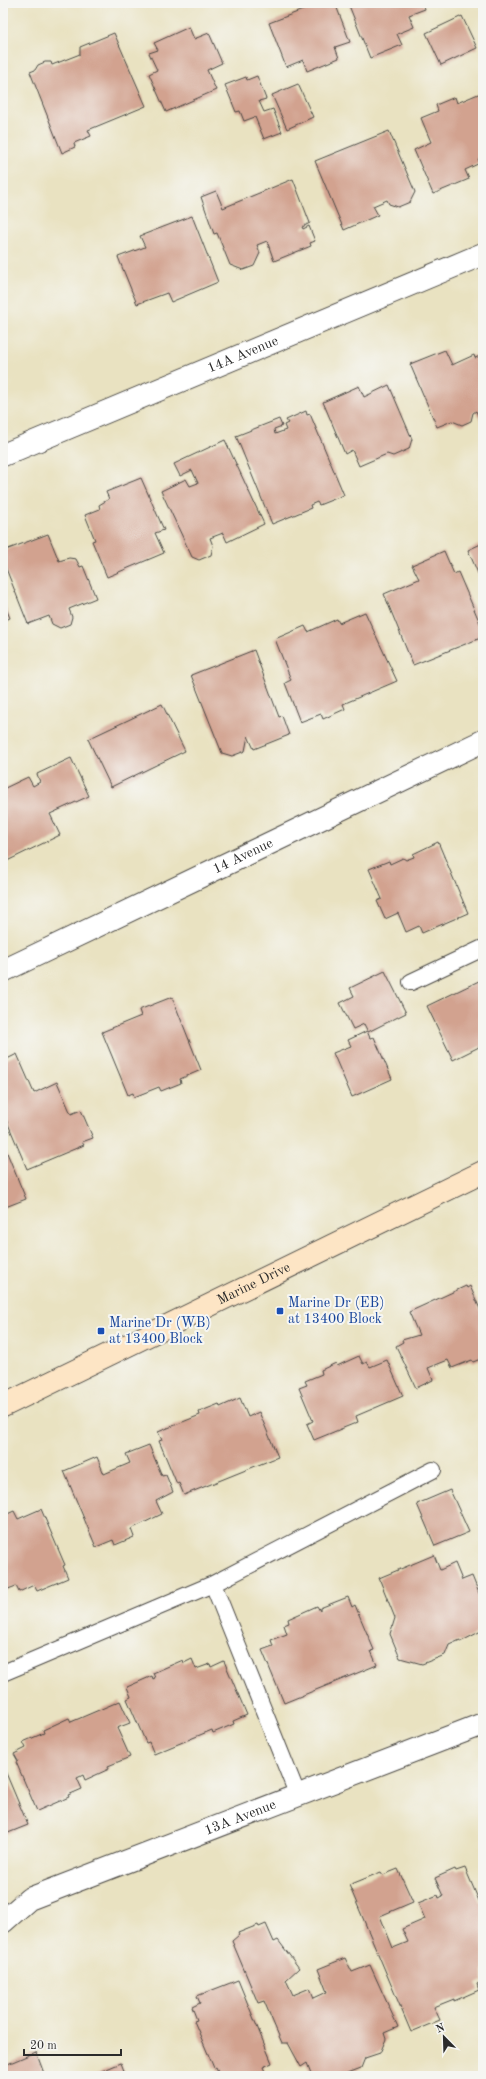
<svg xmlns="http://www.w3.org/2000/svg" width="486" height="2079" viewBox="0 0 486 2079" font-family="'Old Standard TT',serif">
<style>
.building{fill:#d2a28f}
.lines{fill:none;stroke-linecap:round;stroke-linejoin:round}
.lane-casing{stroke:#484642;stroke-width:18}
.street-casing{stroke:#484642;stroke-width:24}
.secondary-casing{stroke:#484642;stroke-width:24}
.lane{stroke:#fff;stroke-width:16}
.street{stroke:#fff;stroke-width:22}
.secondary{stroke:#fde5c5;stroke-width:22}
.transit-dot{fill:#1a4fb4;stroke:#f6f6f2;stroke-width:1.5}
.labels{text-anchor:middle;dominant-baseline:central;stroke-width:4;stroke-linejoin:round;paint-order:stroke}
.street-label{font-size:14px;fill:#2b2b2b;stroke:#f6f6f2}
.transit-label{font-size:14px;fill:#164399;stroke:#f6f6f2;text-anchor:start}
</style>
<rect width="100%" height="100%" fill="#f6f6f2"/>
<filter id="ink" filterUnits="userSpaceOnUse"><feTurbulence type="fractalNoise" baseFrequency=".025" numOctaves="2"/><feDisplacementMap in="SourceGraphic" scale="8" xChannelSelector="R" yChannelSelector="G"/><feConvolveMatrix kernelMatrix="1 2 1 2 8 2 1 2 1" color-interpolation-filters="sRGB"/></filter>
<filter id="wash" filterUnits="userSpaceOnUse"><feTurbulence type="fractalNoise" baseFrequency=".012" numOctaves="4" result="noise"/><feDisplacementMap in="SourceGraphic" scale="16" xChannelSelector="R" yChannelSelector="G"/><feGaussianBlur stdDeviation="0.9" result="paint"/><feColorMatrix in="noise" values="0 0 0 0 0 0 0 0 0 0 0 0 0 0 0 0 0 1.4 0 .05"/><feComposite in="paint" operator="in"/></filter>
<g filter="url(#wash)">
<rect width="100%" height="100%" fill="#e9e2c1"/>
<g id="blocks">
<!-- building -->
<path class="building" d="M 321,3 L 335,3 L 350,42 L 335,47 L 339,58 L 307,71 L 303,60 L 286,67 L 269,23 Z
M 348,3 L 423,3 L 425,9 L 409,15 L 414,27 L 397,34 L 402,45 L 370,58 Z
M 462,16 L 477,48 L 441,65 L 426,33 Z
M 189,27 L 194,39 L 209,33 L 222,63 L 207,70 L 216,90 L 166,112 L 149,74 L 157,70 L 149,53 L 158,50 L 154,43 Z
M 114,33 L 146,106 L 88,130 L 91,136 L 74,143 L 75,147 L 62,153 L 30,72 L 35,70 L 38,65 L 45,62 L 51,62 L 52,65 L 80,54 L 80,47 Z
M 257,76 L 266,99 L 259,101 L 264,112 L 273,109 L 282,132 L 264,139 L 255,117 L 244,121 L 240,111 L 236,112 L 225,85 L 246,77 L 247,80 Z
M 298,84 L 313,117 L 287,129 L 272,95 Z
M 483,92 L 483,157 L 478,159 L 480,163 L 465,170 L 469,179 L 433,194 L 414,150 L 431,142 L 421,118 L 438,111 L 436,105 L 455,97 L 457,103 Z
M 389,131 L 415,192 L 410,202 L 398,207 L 389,204 L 387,200 L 373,206 L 378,215 L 344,230 L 315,161 Z
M 293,179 L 310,223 L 302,227 L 303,229 L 309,226 L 315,241 L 310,243 L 311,246 L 274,261 L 267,241 L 257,245 L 260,253 L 254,266 L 243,270 L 230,265 L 217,233 L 214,234 L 201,197 L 216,191 L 223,208 Z
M 192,216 L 218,282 L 171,302 L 167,293 L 137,304 L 118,257 L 145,247 L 140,236 Z
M 445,350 L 452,365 L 474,355 L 475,358 L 480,356 L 483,363 L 483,427 L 476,411 L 473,413 L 471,421 L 462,425 L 452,421 L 437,427 L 410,364 Z
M 389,385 L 412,439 L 409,449 L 393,456 L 387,454 L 359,466 L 352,450 L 345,454 L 323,402 L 359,386 L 364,397 Z
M 306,411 L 307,415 L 310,414 L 344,495 L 319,505 L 317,502 L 310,505 L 311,508 L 272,524 L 236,436 L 279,419 L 282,426 L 274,429 L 275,434 L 286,430 L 284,425 L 288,423 L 286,420 Z
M 225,440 L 264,524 L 227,542 L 223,533 L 210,538 L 213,546 L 211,555 L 199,560 L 192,557 L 161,491 L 186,479 L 190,486 L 198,483 L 192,470 L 180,476 L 174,464 Z
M 141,478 L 164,530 L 155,533 L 164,553 L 107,577 L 92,541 L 95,540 L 85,515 L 100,509 L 99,505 L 109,499 L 106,492 Z
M 48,534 L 59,561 L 69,558 L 76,559 L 80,567 L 83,566 L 96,598 L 69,609 L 72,617 L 70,624 L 60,628 L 52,624 L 49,616 L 28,624 L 3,561 L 3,551 Z
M 483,543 L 483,585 L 468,550 Z
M 444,551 L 454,574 L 458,572 L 483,630 L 483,637 L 413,665 L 384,594 L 419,579 L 412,565 Z
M 3,601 L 10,618 L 3,621 Z
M 365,612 L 397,681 L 343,704 L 345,709 L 323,719 L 321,714 L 300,722 L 285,683 L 291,680 L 275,639 L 305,626 L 308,632 L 337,619 L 339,623 Z
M 254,650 L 279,717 L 282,716 L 289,735 L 254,749 L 248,736 L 245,751 L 232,756 L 222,753 L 191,675 Z
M 162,704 L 185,751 L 111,787 L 88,739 Z
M 71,758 L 89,796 L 50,814 L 60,835 L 3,863 L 3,789 L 28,777 L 33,786 L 40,782 L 37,774 Z
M 438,842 L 468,913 L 422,933 L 419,926 L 406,932 L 398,913 L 385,919 L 377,901 L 382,899 L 369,869 L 389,861 L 390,864 L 403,858 L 406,860 L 414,857 L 413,854 Z
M 385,971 L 406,1013 L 368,1032 L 364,1024 L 353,1029 L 340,1003 L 354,996 L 350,988 Z
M 483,979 L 483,1045 L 453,1060 L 427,1006 Z
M 172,997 L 201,1070 L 180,1079 L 181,1083 L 161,1091 L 159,1087 L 134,1097 L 133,1093 L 128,1095 L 102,1032 L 141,1016 L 139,1010 Z
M 367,1031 L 370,1038 L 374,1037 L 392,1079 L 352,1097 L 333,1053 L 351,1046 L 348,1040 Z
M 17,1054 L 34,1093 L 57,1082 L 71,1114 L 81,1110 L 93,1138 L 82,1142 L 84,1145 L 27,1169 L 3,1112 L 3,1061 Z
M 3,1143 L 26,1199 L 3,1208 Z
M 466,1286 L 467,1288 L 470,1286 L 483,1316 L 483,1358 L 473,1362 L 472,1360 L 452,1368 L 448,1360 L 428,1368 L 433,1380 L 416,1388 L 396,1346 L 403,1342 L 402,1340 L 419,1335 L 409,1312 Z
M 359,1356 L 363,1364 L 367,1362 L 370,1367 L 387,1360 L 403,1396 L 356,1416 L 358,1422 L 314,1440 L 307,1424 L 313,1421 L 299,1388 L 307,1385 L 305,1381 L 322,1374 L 321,1370 L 336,1363 L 337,1366 Z
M 240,1398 L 248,1417 L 259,1412 L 278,1457 L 184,1495 L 179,1483 L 177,1484 L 159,1441 L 162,1440 L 158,1432 L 200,1415 L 199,1412 L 219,1404 L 220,1407 Z
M 149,1445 L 162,1476 L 166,1475 L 173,1492 L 156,1501 L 162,1514 L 131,1529 L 134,1537 L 115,1545 L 113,1540 L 96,1547 L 64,1471 L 97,1457 L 104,1474 L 130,1463 L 126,1454 Z
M 450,1490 L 469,1532 L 435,1546 L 417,1504 Z
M 41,1509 L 65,1565 L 63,1566 L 68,1578 L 37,1591 L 34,1585 L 19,1592 L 16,1586 L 3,1591 L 3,1516 L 14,1511 L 18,1519 Z
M 434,1555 L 440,1570 L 455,1563 L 462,1580 L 472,1576 L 483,1603 L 483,1630 L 460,1642 L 460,1640 L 449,1645 L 445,1655 L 422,1664 L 400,1658 L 390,1634 L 395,1618 L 379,1578 Z
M 348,1597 L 352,1607 L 355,1605 L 374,1650 L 371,1651 L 377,1665 L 284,1703 L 262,1650 L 273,1646 L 271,1640 L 287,1634 L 284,1625 L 289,1623 L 288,1619 L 317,1606 L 320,1611 L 320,1608 Z
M 192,1659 L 196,1669 L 210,1664 L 211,1667 L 224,1661 L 247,1715 L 233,1721 L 234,1724 L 213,1733 L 212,1730 L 154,1754 L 149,1742 L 146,1743 L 127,1699 L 131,1697 L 127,1687 L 152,1676 L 153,1679 L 155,1678 L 153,1673 L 183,1660 L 184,1663 Z
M 120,1701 L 130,1723 L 117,1728 L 130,1757 L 108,1766 L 109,1769 L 85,1780 L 83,1775 L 77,1778 L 82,1789 L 68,1795 L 69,1797 L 37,1811 L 16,1762 L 18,1761 L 14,1754 L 26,1748 L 23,1742 L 44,1733 L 43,1730 L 69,1718 L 71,1722 Z
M 3,1766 L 28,1825 L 3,1835 Z
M 465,1868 L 480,1903 L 482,1902 L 483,1904 L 483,1981 L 477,1984 L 479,1990 L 454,2001 L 454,1999 L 434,2007 L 440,2020 L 411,2032 L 349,1885 L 381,1872 L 383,1875 L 398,1869 L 413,1902 L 380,1916 L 393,1948 L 408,1942 L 402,1929 L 425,1919 L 418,1903 L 438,1895 L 439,1898 L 443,1896 L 435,1878 L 455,1869 L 456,1871 Z
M 266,1924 L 274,1942 L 278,1940 L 299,1968 L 286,1980 L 293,1995 L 310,1988 L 314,1998 L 327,1992 L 318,1969 L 345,1958 L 352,1972 L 370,1965 L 398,2027 L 384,2033 L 386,2039 L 380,2053 L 365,2058 L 361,2068 L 348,2073 L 348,2076 L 312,2076 L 307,2063 L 301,2067 L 288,2043 L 282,2043 L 264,2001 L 258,2003 L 232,1941 L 239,1935 L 238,1933 L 258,1925 L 259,1927 Z
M 238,1980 L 272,2063 L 263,2067 L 267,2076 L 220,2076 L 216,2067 L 214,2068 L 194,2021 L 197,2020 L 192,2007 L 200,2003 L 197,1996 Z
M 36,2052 L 45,2076 L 3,2076 L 3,2066 Z
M 121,2063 L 126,2076 L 90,2076 Z"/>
</g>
</g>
<g filter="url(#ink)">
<use href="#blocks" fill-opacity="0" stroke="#484642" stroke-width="1"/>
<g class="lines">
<defs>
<path id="lane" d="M 411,982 L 483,948
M 213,1584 L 298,1796
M 3,1673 L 213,1584 L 433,1470"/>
<g id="street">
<path id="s1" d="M 3,455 L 483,254"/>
<path id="s2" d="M 3,971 L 483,741"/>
<path id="s3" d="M 3,1922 L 29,1899 L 483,1724"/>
</g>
<g id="secondary">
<path id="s4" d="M 3,1406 L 483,1172"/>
</g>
</defs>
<!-- lane casing -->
<use href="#lane" class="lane-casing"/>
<!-- street casing -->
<use href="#street" class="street-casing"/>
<!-- secondary casing -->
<use href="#secondary" class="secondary-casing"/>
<!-- lane -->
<use href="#lane" class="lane"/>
<!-- street -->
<use href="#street" class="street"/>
<!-- secondary -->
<use href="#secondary" class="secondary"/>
</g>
</g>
<!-- markers -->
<g class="transit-dot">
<rect x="276" y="1307" width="8" height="8" rx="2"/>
<rect x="97" y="1327" width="8" height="8" rx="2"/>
</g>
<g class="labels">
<!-- street labels -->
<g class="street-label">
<text stroke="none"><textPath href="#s1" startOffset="260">14A Avenue</textPath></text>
<text stroke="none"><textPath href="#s2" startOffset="266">14 Avenue</textPath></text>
<text stroke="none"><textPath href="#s4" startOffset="279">Marine Drive</textPath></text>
<text stroke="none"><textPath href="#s3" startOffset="261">13A Avenue</textPath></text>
</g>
<!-- transit labels -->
<g class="transit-label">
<text x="288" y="1303">Marine Dr (EB)<tspan x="288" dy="16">at 13400 Block</tspan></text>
<text x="109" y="1323">Marine Dr (WB)<tspan x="109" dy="16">at 13400 Block</tspan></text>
</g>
</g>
<!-- margin -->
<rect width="486" height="2079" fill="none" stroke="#f6f6f2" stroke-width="16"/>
<!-- north arrow -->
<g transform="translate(444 2037) rotate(337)" stroke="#f6f6f2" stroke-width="3" paint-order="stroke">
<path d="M0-3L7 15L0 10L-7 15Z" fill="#2b2b2b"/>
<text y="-6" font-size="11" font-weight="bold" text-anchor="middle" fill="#2b2b2b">N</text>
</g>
<!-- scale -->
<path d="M24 2049v6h97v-6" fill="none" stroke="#2b2b2b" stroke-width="2"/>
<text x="30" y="2049" font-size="12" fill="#2b2b2b" stroke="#f6f6f2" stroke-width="3" paint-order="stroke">20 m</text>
</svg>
